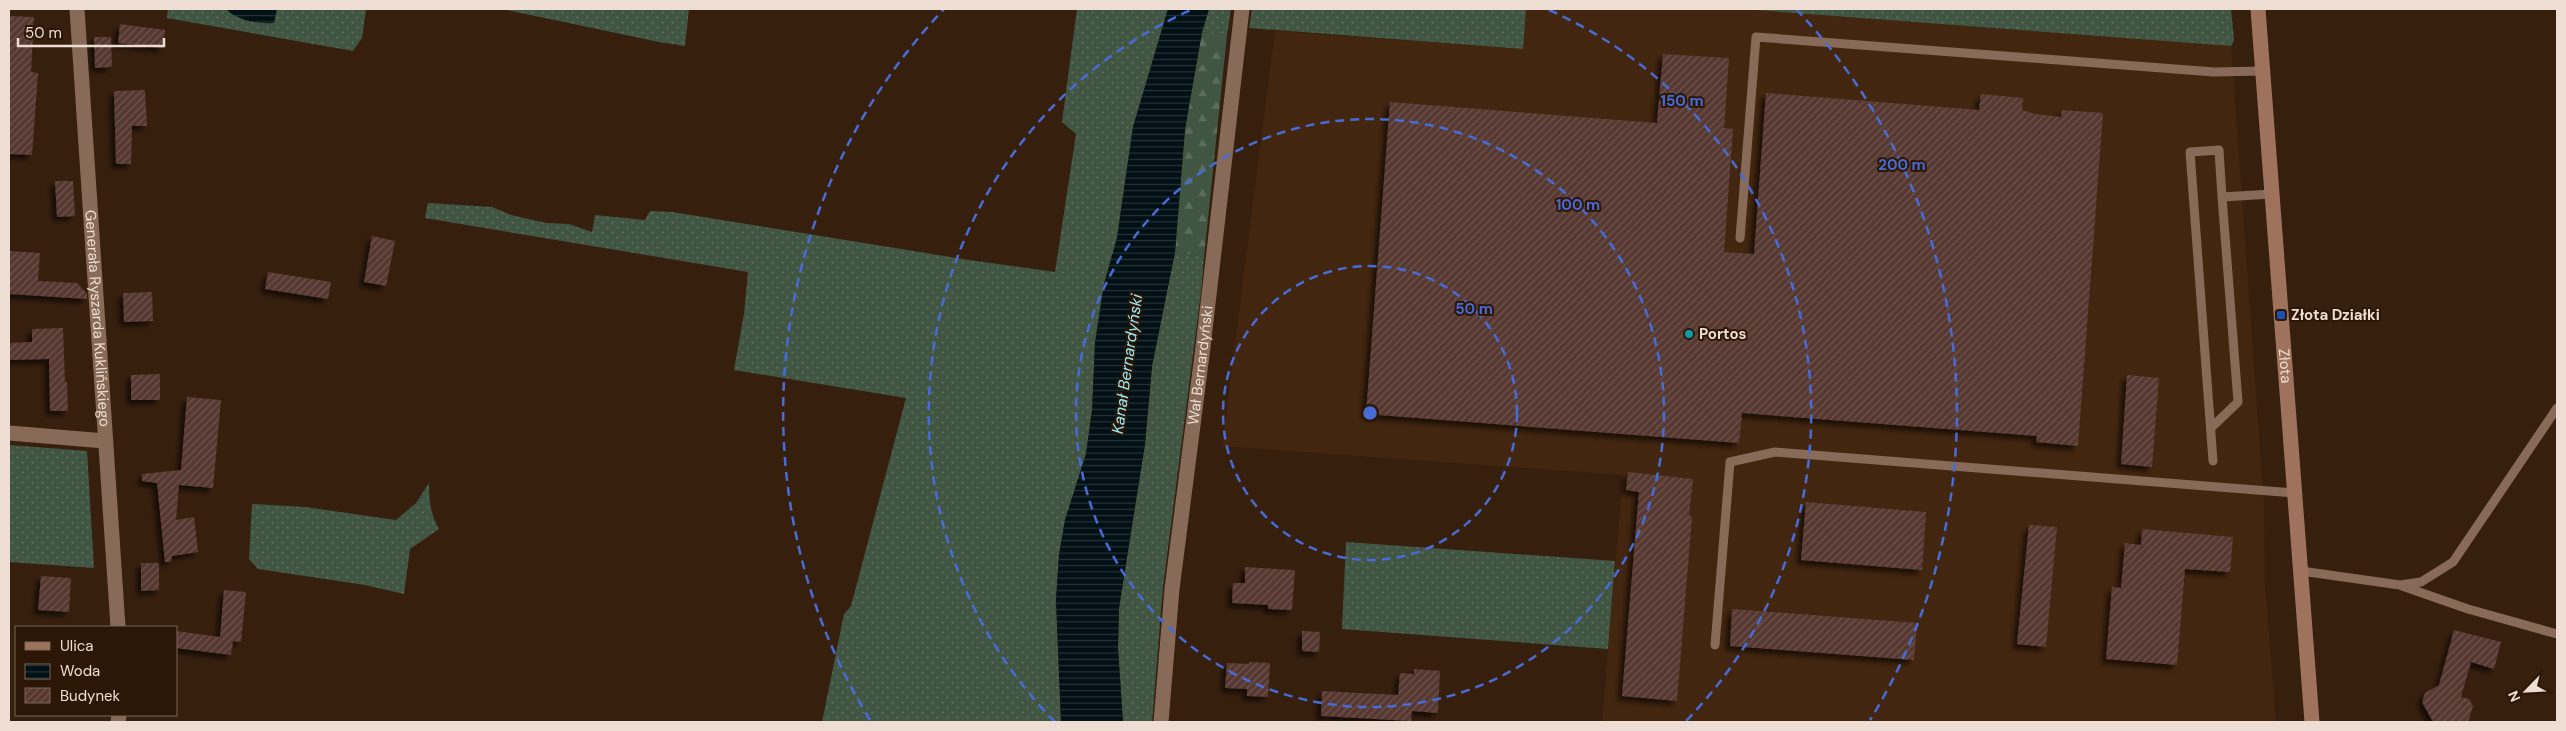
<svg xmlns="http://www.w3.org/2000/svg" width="2566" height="731" viewBox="0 0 2566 731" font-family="'DM Sans',sans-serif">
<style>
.built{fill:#43260f}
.grass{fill:url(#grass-dots)}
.forest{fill:url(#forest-firs)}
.water{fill:url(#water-rules)}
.building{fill:url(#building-hatch);filter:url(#shadow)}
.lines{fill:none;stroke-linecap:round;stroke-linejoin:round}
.lane{stroke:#876b58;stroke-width:9}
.street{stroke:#876b58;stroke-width:15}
.secondary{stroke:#9e725d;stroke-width:15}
.ring{fill:none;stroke:#476bd7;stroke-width:2.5;stroke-dasharray:9 6}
.transit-dot{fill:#1a4fb4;stroke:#2c1605;stroke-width:2}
.culture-dot{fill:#0f9aa8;stroke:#2c1605;stroke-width:2}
.labels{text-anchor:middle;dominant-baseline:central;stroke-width:4;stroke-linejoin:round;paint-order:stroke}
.poi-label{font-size:15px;font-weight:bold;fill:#edddd2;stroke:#2c1605;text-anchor:start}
.street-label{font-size:15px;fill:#edddd2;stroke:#2c1605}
.water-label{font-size:16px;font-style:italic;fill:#97e9fa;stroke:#2c1605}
.centre{fill:#476bd7;stroke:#2c1605;stroke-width:2.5}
.ring-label{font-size:15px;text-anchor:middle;font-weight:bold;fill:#476bd7;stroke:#2c1605;stroke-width:4;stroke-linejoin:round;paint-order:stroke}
</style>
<defs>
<pattern id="grass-dots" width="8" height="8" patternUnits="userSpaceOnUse" patternTransform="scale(1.25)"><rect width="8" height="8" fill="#415543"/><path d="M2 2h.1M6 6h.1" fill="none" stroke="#5d6d5d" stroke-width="1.8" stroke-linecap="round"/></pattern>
<pattern id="forest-firs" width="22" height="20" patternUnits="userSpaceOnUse" patternTransform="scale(1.25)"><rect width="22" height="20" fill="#415543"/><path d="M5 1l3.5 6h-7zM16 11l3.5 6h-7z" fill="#5d6d5d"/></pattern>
<pattern id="water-rules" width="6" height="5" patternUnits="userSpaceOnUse" patternTransform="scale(1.25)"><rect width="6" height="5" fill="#001015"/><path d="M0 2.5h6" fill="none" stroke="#263236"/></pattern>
<pattern id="building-hatch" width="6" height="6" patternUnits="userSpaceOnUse" patternTransform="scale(1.25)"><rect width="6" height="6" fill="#573830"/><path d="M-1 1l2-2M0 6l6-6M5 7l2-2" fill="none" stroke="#6f544d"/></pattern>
<filter id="shadow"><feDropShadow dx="-4.5" dy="4.5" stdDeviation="2.5" flood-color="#0009"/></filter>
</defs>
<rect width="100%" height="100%" fill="#371f0e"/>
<!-- built -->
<path class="built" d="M 1526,9 L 1743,9 L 2231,46 L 2264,504 L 2265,583 L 2276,722 L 1602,722 L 1623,475 L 1222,446 L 1275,31 L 1523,49 Z"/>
<!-- grass -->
<path class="grass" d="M 168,9 L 366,9 L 362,38 L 353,51 L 167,18 Z
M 502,9 L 689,9 L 685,46 L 659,42 Z
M 1077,9 L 1168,9 L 1133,127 L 1117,238 L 1104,284 L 1095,343 L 1092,411 L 1086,454 L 1065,520 L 1059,555 L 1056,600 L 1061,722 L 822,722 L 844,614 L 851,606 L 906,398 L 734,370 L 744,314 L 748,272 L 425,218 L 428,203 L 492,207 L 511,215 L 546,223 L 569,224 L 592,232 L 595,215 L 645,220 L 650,211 L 672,212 L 969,260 L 1055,272 L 1076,134 L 1062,122 Z
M 1209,9 L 1231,9 L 1227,35 L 1202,32 Z
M 1252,9 L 1526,9 L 1523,49 L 1249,28 Z
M 1743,9 L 2231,9 L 2234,40 L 2231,46 Z
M 1175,252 L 1204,257 L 1201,292 L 1163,587 L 1152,722 L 1123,722 L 1118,649 L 1119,608 L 1145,444 L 1152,366 Z
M 9,445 L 87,451 L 94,568 L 9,562 Z
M 429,483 C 429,499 430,514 439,529 L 410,549 L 404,594 L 365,585 L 258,569 L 249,559 L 252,504 L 305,507 L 396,520 L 416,503 Z
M 1346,542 L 1615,561 L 1608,649 L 1342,629 Z"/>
<!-- forest -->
<path class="forest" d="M 1202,32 L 1227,35 L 1204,257 L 1175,252 L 1185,129 Z"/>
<!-- water -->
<path class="water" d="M 226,9 L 277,9 L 274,23 C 257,24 238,21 226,9 Z
M 1168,9 L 1209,9 L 1202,32 L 1185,129 L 1175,252 L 1152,366 L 1145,444 L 1119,608 L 1118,649 L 1123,722 L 1061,722 L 1056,600 L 1059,555 L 1065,520 L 1086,454 L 1092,411 L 1095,343 L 1104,284 L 1117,238 L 1133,127 Z"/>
<!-- building -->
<path class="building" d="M 9,16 L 34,17 L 31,72 L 38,73 L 32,155 L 9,154 Z
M 120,24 L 165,30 L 163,48 L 118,43 Z
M 94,37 L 111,37 L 112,67 L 95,68 Z
M 1663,54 L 1729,58 L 1724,128 L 1733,129 L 1724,252 L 1754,254 L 1766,93 L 1979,110 L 1981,94 L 2023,98 L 2022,110 L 2035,114 L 2061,117 L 2062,110 L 2103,113 L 2078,446 L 2036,442 L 2037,436 L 1742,413 L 1739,443 L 1366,414 L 1390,102 L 1657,123 Z
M 145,90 L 147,126 L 132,126 L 131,164 L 116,164 L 114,91 Z
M 55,181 L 73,181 L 75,216 L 57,217 Z
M 372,236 L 395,241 L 386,286 L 364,282 Z
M 9,251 L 40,253 L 38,281 L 77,283 L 87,294 L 87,299 L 9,294 Z
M 268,272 L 331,282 L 328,299 L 265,289 Z
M 152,292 L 153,321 L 124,322 L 123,293 Z
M 63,328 L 65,382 L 67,382 L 68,411 L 50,411 L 49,359 L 9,360 L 9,343 L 32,342 L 32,329 Z
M 160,374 L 160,400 L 131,400 L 131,375 Z
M 2127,375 L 2159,378 L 2152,467 L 2121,464 Z
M 187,397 L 221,400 L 213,488 L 179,485 L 176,520 L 194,517 L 198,552 L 172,556 L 171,562 L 165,562 L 157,483 L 142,481 L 142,474 L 181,470 Z
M 1628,472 L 1693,479 L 1689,516 L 1692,516 L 1677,701 L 1622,696 L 1639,492 L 1626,490 Z
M 1806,502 L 1926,512 L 1922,570 L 1801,560 Z
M 2029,525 L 2057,527 L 2046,647 L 2017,644 Z
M 2142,529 L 2233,537 L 2230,572 L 2185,569 L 2177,665 L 2106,659 L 2112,587 L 2121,588 L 2125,543 L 2141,545 Z
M 141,563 L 159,563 L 159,590 L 141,591 Z
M 1245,567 L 1295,570 L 1292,610 L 1268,609 L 1268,605 L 1232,603 L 1233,583 L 1245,583 Z
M 41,576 L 71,578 L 69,612 L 38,610 Z
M 224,590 L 246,592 L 241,642 L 233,641 L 231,655 L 176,648 L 176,631 L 220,637 Z
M 1732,609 L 1917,623 L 1914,660 L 1730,646 Z
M 2454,630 L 2501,642 L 2494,669 L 2471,662 L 2461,697 L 2469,699 L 2473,706 L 2468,722 L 2433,722 L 2422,702 L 2425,693 L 2439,685 Z
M 1302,631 L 1320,632 L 1319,652 L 1302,651 Z
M 1249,662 L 1270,663 L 1268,697 L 1247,696 L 1247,689 L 1225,688 L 1227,663 L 1249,664 Z
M 1414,669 L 1440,671 L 1438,713 L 1412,711 L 1411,721 L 1321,716 L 1322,691 L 1398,695 L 1400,673 L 1414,674 Z"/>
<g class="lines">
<!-- lane -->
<path class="lane" d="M 1740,238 L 1756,37 L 2214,72 L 2263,71
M 2211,428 L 2238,402 L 2222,197
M 2213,461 L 2190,152 L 2219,150 L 2222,197 L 2272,194
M 2301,571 L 2400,585 L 2421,582 L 2453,562 L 2557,408
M 2402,586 L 2468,609 L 2557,634
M 1715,645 L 1730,462 L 1775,452 L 2295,493"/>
<!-- street -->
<g class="street">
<path id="s1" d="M 77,9 L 118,627"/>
<path d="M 9,433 L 105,441"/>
<path d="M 118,722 L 119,715"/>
<path id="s2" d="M 1161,722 L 1172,589 L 1203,347 L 1242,9"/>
</g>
<!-- secondary -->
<path class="secondary" id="s3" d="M 2258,9 L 2312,722"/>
</g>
<!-- distance rings -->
<g class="ring">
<circle cx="1370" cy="413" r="147"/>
<circle cx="1370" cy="413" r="294"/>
<path d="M1055 722A441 441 0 0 1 1191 10M1549 10A441 441 0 0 1 1685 722"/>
<path d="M870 720A587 587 0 0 1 944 9M1796 9A587 587 0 0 1 1870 720"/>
</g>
<!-- markers -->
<rect class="transit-dot" x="2276" y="310" width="10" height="10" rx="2.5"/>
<circle class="culture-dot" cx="1689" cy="334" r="5"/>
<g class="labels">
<!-- poi labels -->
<g class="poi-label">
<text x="2291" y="315">Złota Działki</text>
<text x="1699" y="334">Portos</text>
</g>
<!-- street labels -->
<g class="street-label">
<text stroke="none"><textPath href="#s1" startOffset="310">Generała Ryszarda Kuklińskiego</textPath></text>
<text stroke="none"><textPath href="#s2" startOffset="359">Wał Bernardyński</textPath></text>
<text stroke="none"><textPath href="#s3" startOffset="358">Złota</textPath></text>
</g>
<!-- water labels -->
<g class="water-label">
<text transform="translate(1127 364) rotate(-82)">Kanał Bernardyński</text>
</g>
</g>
<circle cx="1370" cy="413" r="8" class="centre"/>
<g class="ring-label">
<text x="1682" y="106">150 m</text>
<text x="1902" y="170">200 m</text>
<text x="1578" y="210">100 m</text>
<text x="1474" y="314">50 m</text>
</g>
<!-- border -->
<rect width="2566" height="731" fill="none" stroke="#edddd2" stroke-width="20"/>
<!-- legend -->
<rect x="15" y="626" width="162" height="90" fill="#2c1605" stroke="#796657"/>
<rect x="25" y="642" width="25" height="8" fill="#9e725d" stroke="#796657"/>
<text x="60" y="651" font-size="15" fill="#edddd2">Ulica</text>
<rect x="25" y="664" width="25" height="15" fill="url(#water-rules)" stroke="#796657"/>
<text x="60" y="676" font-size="15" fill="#edddd2">Woda</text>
<rect x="25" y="688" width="25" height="15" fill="url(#building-hatch)" stroke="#796657"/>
<text x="60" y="701" font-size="15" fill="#edddd2">Budynek</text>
<!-- north arrow -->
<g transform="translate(2526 691) rotate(246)" stroke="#2c1605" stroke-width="4" paint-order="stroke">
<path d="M0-4L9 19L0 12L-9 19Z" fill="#edddd2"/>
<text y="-8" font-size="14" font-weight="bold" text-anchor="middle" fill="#edddd2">N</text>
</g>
<!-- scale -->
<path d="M18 38v8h146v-8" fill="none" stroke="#edddd2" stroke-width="2.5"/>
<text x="25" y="38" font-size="15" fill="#edddd2" stroke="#2c1605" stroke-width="4" paint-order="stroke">50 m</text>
</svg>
